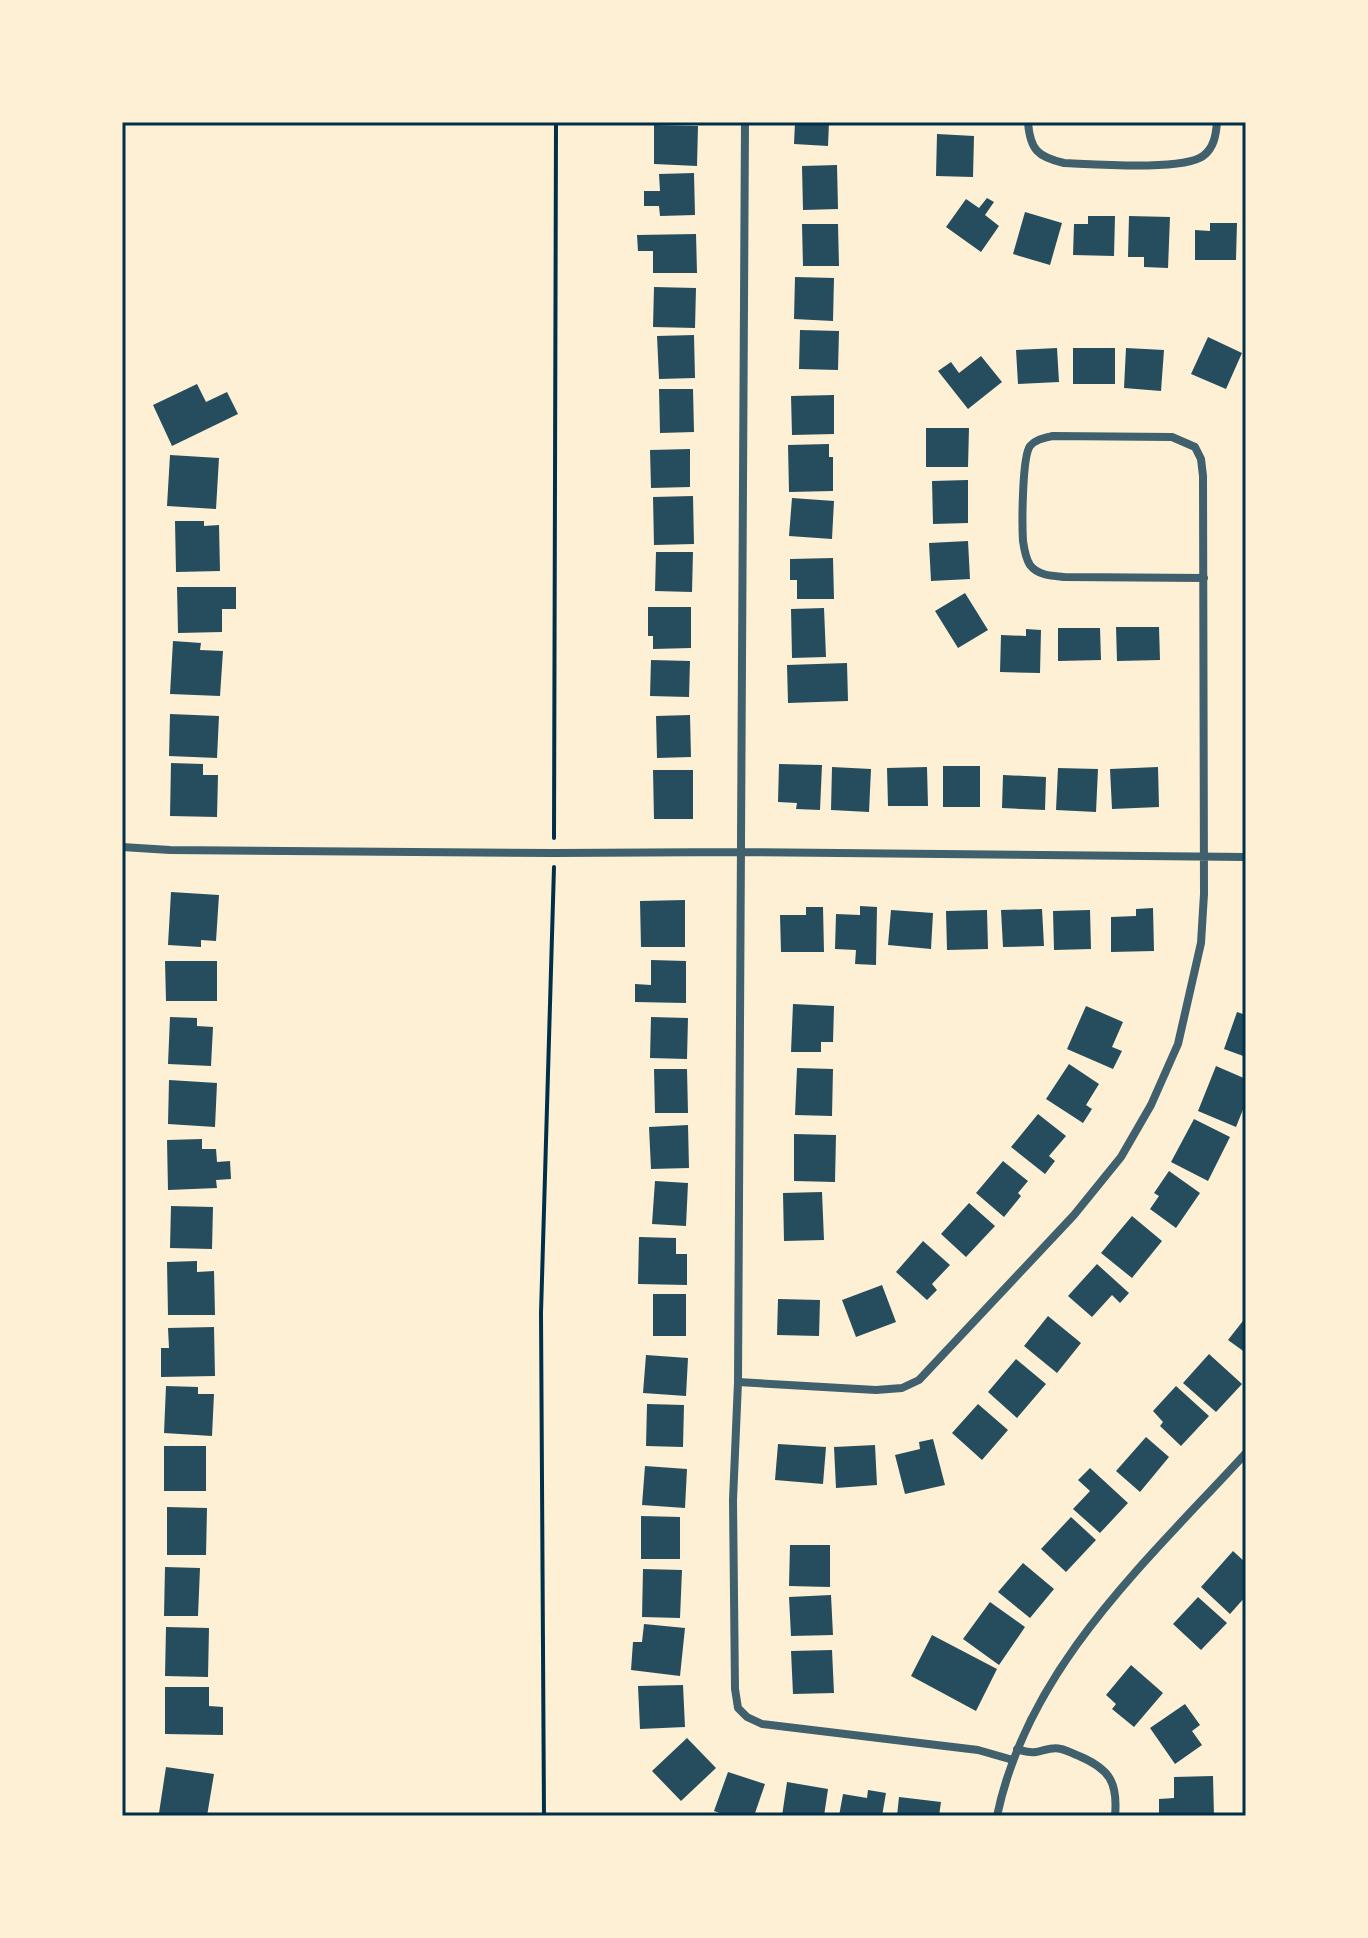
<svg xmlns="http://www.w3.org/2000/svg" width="1368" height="1938" viewBox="0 0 1368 1938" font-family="Merriweather,serif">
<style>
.building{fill:#264d5e}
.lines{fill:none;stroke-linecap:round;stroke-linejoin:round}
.path{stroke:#003049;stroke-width:4}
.minor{stroke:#3f606c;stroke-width:8}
.neatline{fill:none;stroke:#003049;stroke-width:3}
</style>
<rect width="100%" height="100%" fill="#fdf0d5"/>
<!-- building -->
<path class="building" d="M 795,122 L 829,122 L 828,146 L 794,144 Z
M 654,125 L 698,126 L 697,166 L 654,164 Z
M 937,134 L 974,136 L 973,177 L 936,176 Z
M 837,165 L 838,209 L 803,210 L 802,166 Z
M 694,173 L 695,215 L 660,216 L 659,206 L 644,206 L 644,191 L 660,191 L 659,174 Z
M 987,198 L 994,202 L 985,215 L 999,226 L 981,252 L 946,227 L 966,199 L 979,208 Z
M 1025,212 L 1062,223 L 1050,265 L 1013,254 Z
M 1088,216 L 1115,216 L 1114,256 L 1073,255 L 1074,224 L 1088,224 Z
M 1129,216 L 1170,217 L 1168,268 L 1144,267 L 1144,257 L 1128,257 Z
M 1210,223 L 1237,223 L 1236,260 L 1195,260 L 1195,230 L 1210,231 Z
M 802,224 L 838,224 L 839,266 L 803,266 Z
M 696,234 L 697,273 L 653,273 L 653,251 L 638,251 L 637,235 Z
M 795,277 L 834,278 L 833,321 L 794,319 Z
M 654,287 L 696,288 L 695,328 L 653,327 Z
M 800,330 L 839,331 L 838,370 L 799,369 Z
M 694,335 L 695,378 L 659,379 L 657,336 Z
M 1208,337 L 1242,353 L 1226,389 L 1191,374 Z
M 1057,348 L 1059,382 L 1018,384 L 1016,350 Z
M 1073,348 L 1115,348 L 1115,384 L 1073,384 Z
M 1126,348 L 1164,350 L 1161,391 L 1124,388 Z
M 981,356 L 1002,382 L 968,409 L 938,371 L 951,362 L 959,373 Z
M 197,384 L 206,402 L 227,392 L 238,414 L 172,446 L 153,405 Z
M 659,389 L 693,389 L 694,432 L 660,433 Z
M 834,395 L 834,434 L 792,435 L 791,396 Z
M 926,428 L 969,428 L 968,467 L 926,467 Z
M 829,444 L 829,457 L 833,457 L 833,491 L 789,492 L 788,445 Z
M 690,449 L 690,487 L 651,488 L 650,450 Z
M 170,455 L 219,458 L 216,509 L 167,506 Z
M 968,480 L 968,523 L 933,524 L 932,481 Z
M 693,496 L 694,544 L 654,545 L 653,497 Z
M 792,498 L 834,501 L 832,539 L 789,536 Z
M 175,521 L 204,521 L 204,526 L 219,525 L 220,571 L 176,572 Z
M 968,541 L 970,579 L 931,581 L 929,543 Z
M 656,552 L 693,552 L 692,592 L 655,591 Z
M 833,558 L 834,599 L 797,599 L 797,580 L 790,580 L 790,559 Z
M 177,587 L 236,587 L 236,609 L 222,609 L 222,632 L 178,633 Z
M 965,593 L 988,630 L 958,648 L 935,611 Z
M 648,607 L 691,607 L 691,648 L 653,649 L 653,636 L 648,636 Z
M 824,608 L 826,657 L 792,658 L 791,609 Z
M 1116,627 L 1159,627 L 1160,660 L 1117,661 Z
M 1058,628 L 1100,628 L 1101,660 L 1058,661 Z
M 1026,629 L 1041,630 L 1040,673 L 1000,672 L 1001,635 L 1026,636 Z
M 173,641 L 201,643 L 200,650 L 223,651 L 220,696 L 170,694 Z
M 651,660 L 690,661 L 689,697 L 650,696 Z
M 847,663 L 848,701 L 788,703 L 787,665 Z
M 170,714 L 219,716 L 217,758 L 169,756 Z
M 690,715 L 691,757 L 657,758 L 656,716 Z
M 171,763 L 203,764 L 203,775 L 218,775 L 217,817 L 170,816 Z
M 779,764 L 822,765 L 820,810 L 796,809 L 797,803 L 778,802 Z
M 943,766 L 980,766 L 980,807 L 943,807 Z
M 832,767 L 871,769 L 869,812 L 831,810 Z
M 927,767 L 928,806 L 888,806 L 887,768 Z
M 1158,767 L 1159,807 L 1112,809 L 1110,769 Z
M 1058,768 L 1098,769 L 1096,812 L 1056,810 Z
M 653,770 L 693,770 L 693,819 L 654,819 Z
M 1003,775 L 1046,777 L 1045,810 L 1002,808 Z
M 171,892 L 219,895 L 216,941 L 201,940 L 201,947 L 168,945 Z
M 685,900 L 685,947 L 641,947 L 640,901 Z
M 860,906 L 877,907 L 876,965 L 855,964 L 856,950 L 835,949 L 836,914 L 860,915 Z
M 806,907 L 823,907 L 824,952 L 781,952 L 780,915 L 806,915 Z
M 1153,908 L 1154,951 L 1111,952 L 1111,917 L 1136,916 L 1136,909 Z
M 1042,909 L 1044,946 L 1003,947 L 1001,910 Z
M 891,910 L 933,913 L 931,949 L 888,945 Z
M 987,910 L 988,949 L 947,950 L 946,911 Z
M 1090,910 L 1091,949 L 1054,950 L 1053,911 Z
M 651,960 L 686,961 L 686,1003 L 635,1002 L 635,984 L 651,985 Z
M 165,961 L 217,961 L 217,1001 L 166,1001 Z
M 793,1004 L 834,1006 L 833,1042 L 821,1042 L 821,1052 L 791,1052 Z
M 1086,1006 L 1123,1022 L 1112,1047 L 1122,1051 L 1113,1069 L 1067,1049 Z
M 1237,1012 L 1246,1015 L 1246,1057 L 1224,1049 Z
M 170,1017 L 197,1018 L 197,1026 L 213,1027 L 211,1066 L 168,1064 Z
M 651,1017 L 688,1018 L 687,1059 L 650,1058 Z
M 1069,1064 L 1099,1084 L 1086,1105 L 1092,1109 L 1083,1123 L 1046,1099 Z
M 1216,1066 L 1246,1079 L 1246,1102 L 1236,1127 L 1198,1111 Z
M 797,1068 L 833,1069 L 832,1116 L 795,1115 Z
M 654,1069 L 687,1069 L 688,1113 L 655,1113 Z
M 169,1080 L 217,1083 L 215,1127 L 168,1124 Z
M 1038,1114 L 1066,1136 L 1049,1156 L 1055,1161 L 1045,1174 L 1011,1147 Z
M 1194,1119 L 1230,1137 L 1208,1181 L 1171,1162 Z
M 688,1125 L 689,1168 L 651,1169 L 649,1127 Z
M 794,1134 L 836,1135 L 835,1182 L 794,1181 Z
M 202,1139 L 202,1149 L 216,1149 L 217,1162 L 230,1161 L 231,1179 L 216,1180 L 217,1188 L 168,1190 L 167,1140 Z
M 1003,1161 L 1028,1181 L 1018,1193 L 1021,1196 L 1004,1217 L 976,1193 Z
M 1169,1171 L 1200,1193 L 1176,1228 L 1150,1209 L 1159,1196 L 1154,1193 Z
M 655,1181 L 688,1183 L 686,1226 L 652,1224 Z
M 822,1192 L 824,1240 L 784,1241 L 783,1193 Z
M 969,1203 L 995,1226 L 966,1257 L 941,1234 Z
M 171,1206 L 213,1207 L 212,1249 L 170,1248 Z
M 1132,1216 L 1162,1241 L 1132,1278 L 1101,1253 Z
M 639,1237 L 676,1238 L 676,1254 L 687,1254 L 687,1285 L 638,1284 Z
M 923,1241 L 950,1265 L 932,1284 L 937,1290 L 927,1300 L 896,1272 Z
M 197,1261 L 197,1272 L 214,1271 L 215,1315 L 168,1315 L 167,1262 Z
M 1097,1264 L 1129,1293 L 1120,1303 L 1112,1295 L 1092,1317 L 1068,1296 Z
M 882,1285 L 896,1322 L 856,1337 L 842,1300 Z
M 653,1294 L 686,1294 L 686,1336 L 653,1336 Z
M 778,1299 L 820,1300 L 819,1336 L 777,1335 Z
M 1048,1316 L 1081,1343 L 1057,1373 L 1024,1346 Z
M 1246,1317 L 1246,1353 L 1228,1340 Z
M 214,1327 L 215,1376 L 161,1377 L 161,1348 L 169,1348 L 168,1328 Z
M 1209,1354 L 1242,1384 L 1216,1412 L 1183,1383 Z
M 646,1355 L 688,1358 L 686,1396 L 643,1393 Z
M 1016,1359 L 1046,1384 L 1017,1418 L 988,1392 Z
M 166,1386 L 198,1387 L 198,1394 L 214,1394 L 212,1436 L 164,1433 Z
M 1176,1386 L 1209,1416 L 1181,1446 L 1160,1426 L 1163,1422 L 1153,1411 Z
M 647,1404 L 684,1405 L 683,1447 L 646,1446 Z
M 978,1404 L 1008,1430 L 982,1460 L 952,1433 Z
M 1146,1437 L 1169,1457 L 1140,1492 L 1116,1471 Z
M 933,1439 L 945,1485 L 905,1494 L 895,1455 L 920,1449 L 919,1442 Z
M 778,1444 L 826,1447 L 823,1484 L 775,1480 Z
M 875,1445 L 877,1485 L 836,1488 L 834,1447 Z
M 164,1446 L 206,1446 L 206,1491 L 164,1491 Z
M 645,1466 L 687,1469 L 685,1508 L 642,1505 Z
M 1090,1468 L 1128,1503 L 1100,1533 L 1073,1509 L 1090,1491 L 1078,1480 Z
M 167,1507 L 207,1508 L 206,1555 L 167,1555 Z
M 641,1516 L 680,1517 L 680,1559 L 641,1559 Z
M 1071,1517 L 1096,1540 L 1066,1572 L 1041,1549 Z
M 790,1545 L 830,1545 L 830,1587 L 789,1586 Z
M 1233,1551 L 1246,1563 L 1246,1596 L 1230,1614 L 1201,1587 Z
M 1023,1563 L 1054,1589 L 1030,1618 L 998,1592 Z
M 165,1567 L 200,1568 L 198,1616 L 164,1616 Z
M 643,1569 L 682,1570 L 680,1618 L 642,1617 Z
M 831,1595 L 833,1635 L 791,1636 L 789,1597 Z
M 1198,1597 L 1227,1623 L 1201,1650 L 1173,1624 Z
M 990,1602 L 1025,1627 L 999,1665 L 963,1639 Z
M 644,1624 L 685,1628 L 680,1676 L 631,1670 L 633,1642 L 642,1642 Z
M 166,1627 L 209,1628 L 208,1677 L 165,1676 Z
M 932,1635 L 997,1669 L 976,1711 L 911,1676 Z
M 832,1650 L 834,1693 L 793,1694 L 791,1651 Z
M 1131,1665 L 1163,1693 L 1134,1727 L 1112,1709 L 1116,1704 L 1106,1695 Z
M 683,1685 L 685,1727 L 640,1729 L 638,1686 Z
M 165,1687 L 209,1687 L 209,1706 L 223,1707 L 223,1735 L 165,1734 Z
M 1185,1704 L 1200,1725 L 1192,1731 L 1202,1745 L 1175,1764 L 1150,1728 Z
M 687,1738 L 716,1768 L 681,1801 L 652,1771 Z
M 166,1767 L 214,1774 L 207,1816 L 178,1816 L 159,1813 Z
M 728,1772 L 765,1784 L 754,1816 L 728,1816 L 714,1811 Z
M 1213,1776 L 1214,1816 L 1159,1816 L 1159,1799 L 1174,1798 L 1174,1777 Z
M 787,1782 L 828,1789 L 824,1816 L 782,1816 Z
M 868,1790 L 886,1793 L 882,1816 L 839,1816 L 843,1794 L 867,1798 Z
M 899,1797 L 941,1802 L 939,1816 L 897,1816 Z"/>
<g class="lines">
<!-- path -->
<path class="path" d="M 554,838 L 556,122
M 544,1816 L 541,1313 L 554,867"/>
<!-- minor -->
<path class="minor" d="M 745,122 L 738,1382 L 733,1500 L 735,1689 L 738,1708 L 747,1717 L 762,1724 L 978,1750 L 1013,1760
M 1028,122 C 1030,150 1038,157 1064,163 C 1092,164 1183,171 1203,156 C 1214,148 1216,135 1217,122
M 122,847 L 170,850 L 554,853 L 741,852 L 1246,857
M 738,1382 L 876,1390 L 902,1388 L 919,1380 L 1074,1215 L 1121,1157 L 1151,1105 L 1178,1044 L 1201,943 L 1204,894 L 1203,476 L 1201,459 L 1195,447 L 1172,437 L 1053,436 C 1044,438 1036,439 1030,446 C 1022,457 1022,524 1023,541 C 1024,548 1026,559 1030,565 C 1038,576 1054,576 1065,577 L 1204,578
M 1017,1749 C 1023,1751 1029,1753 1036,1752 C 1044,1751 1052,1746 1061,1749 C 1067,1750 1073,1754 1079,1756 C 1110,1769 1118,1783 1115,1816
M 997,1816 C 1028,1667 1147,1561 1246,1453"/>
</g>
<!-- border -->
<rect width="1368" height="1938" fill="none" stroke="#fdf0d5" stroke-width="248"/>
<rect x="124" y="124" width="1120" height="1690" class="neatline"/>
</svg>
